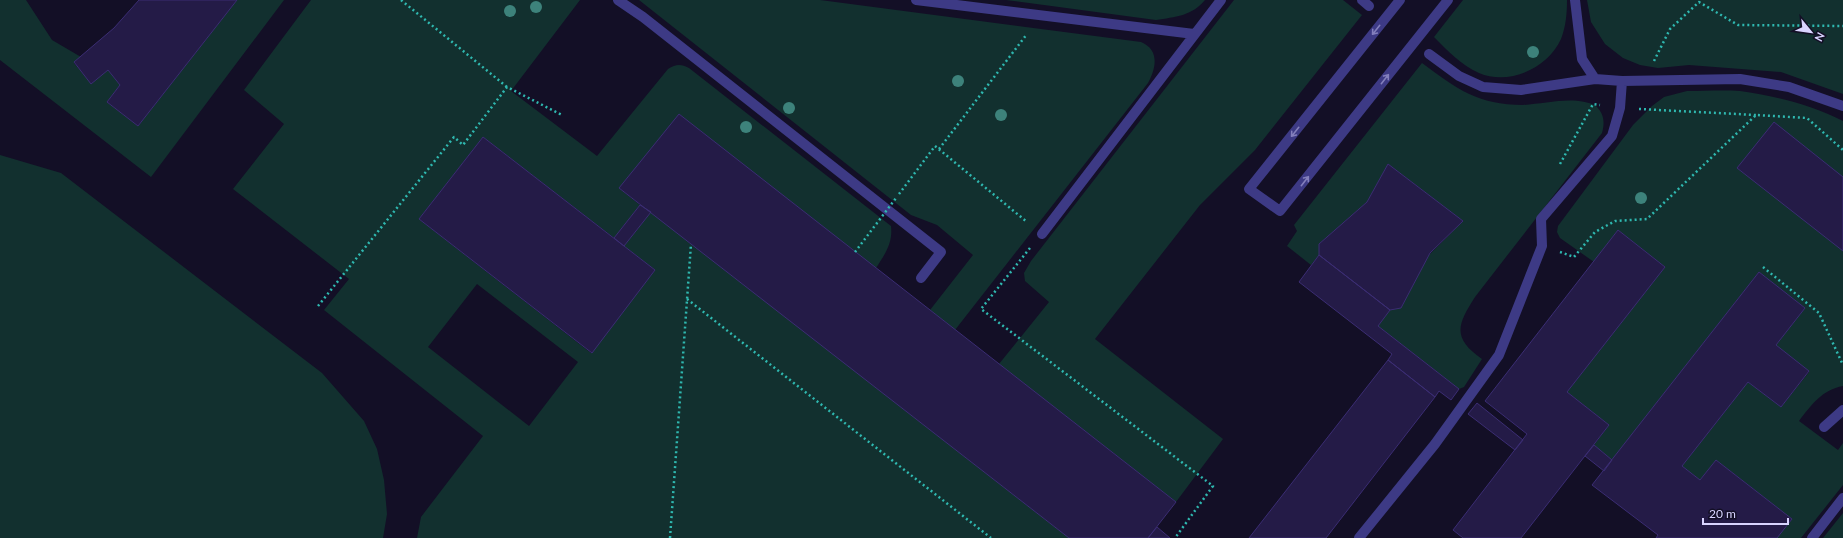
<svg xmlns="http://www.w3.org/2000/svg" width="1843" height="538" viewBox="0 0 1843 538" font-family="Lato,sans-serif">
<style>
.green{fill:#12302f;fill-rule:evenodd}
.building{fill:#241b47;stroke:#3b2d73}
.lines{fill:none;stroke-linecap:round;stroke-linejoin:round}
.path{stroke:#2fb8b0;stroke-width:2.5;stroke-dasharray:2 3;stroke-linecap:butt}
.service{stroke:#3d3a85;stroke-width:10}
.path-bridge{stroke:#2fb8b0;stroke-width:2.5;stroke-dasharray:2 3;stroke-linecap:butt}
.tree{fill:#3d827b}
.oneway{stroke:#837fbc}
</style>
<rect width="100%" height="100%" fill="#130f26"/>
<!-- green -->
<path class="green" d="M 0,0 L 26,0 L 52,40 L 81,57 L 74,63 L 91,83 L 108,70 L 120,85 L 107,102 L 138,126 L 237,0 L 284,0 L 151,177 L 0,60 Z
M 311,0 L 580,0 L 511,91 L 597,156 L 668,69 C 676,64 681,64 689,68 L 891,226 C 893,243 885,254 876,268 L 619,188 L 640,205 L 614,238 L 483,137 L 419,219 L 591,353 L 655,270 L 624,246 L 651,212 L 1069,538 L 417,538 L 421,517 L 483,436 L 324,310 L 349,279 L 233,189 L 284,124 L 244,90 ZM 477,284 L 578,362 L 529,426 L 428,347 Z
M 639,0 L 820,0 L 1141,42 C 1160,50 1156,68 1148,83 L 955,330 L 930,310 L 973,255 L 937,225 L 911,215 Z
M 1006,0 L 1205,0 C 1192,16 1175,17 1156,20 Z
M 1234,0 L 1343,0 L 1362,15 L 1255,150 L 1200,205 L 1095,339 L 1223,439 L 1176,502 L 999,364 L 1049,302 L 1025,281 L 1024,273 L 1031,261 Z
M 1463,0 L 1567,0 C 1567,13 1566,26 1561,39 C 1548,68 1509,86 1479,73 C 1461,65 1448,51 1434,37 Z
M 1587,0 L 1843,0 L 1843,94 L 1781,72 L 1689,65 L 1658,68 L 1640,65 L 1623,58 L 1605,44 L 1591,22 Z
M 1422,63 C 1457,89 1478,105 1523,105 C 1546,104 1575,95 1596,106 C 1604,114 1605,122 1602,133 L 1475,297 C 1457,325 1452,338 1482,359 L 1464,387 L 1459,389 L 1378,326 L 1429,255 L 1463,221 L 1388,164 L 1367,202 L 1319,244 L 1319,255 L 1311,265 L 1287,246 L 1297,231 L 1294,225 Z
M 1687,91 C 1704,91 1723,90 1740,91 C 1775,96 1811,105 1843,121 L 1843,386 C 1822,390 1812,404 1799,421 L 1838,450 L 1843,443 L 1843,485 L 1801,538 L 1777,538 L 1792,519 L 1716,460 L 1700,480 L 1682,466 L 1748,382 L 1781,407 L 1809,372 L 1776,345 L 1805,308 L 1759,272 L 1612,460 L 1594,445 L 1609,425 L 1567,392 L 1665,267 L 1618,230 L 1594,262 L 1560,238 L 1557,232 L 1558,226 L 1633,125 L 1652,106 L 1664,97 Z
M 0,155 L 61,173 L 322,373 L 364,421 L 377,449 L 384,480 L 387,514 L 383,538 L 0,538 Z
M 1843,513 L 1843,538 L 1823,538 Z"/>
<!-- building -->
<path class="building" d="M 139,0 L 237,0 L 138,126 L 107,102 L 120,85 L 108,70 L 91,84 L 74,62 L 114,28 Z
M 679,114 L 1176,502 L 1148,538 L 1069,538 L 619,188 Z
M 1774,122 L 1843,177 L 1843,251 L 1737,168 Z
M 483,137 L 655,270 L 592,353 L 419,219 Z
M 1388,164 L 1463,221 L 1430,253 L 1401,308 L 1390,310 L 1319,255 L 1319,244 L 1367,202 Z
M 640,205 L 651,212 L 624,246 L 614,238 Z
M 1618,230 L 1665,267 L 1567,392 L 1609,425 L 1521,538 L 1463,538 L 1453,530 L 1527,434 L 1485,401 Z
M 1319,255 L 1390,310 L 1378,326 L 1459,389 L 1451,400 L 1439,391 L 1435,397 L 1388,360 L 1392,354 L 1299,282 Z
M 1759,272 L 1805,308 L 1776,345 L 1809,371 L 1781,407 L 1748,382 L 1682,466 L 1700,480 L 1716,460 L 1792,519 L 1777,538 L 1656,538 L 1658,535 L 1592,485 Z
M 1388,360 L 1435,397 L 1326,538 L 1249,538 Z
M 1477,403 L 1523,440 L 1515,450 L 1468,414 Z
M 1594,445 L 1612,460 L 1604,471 L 1585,456 Z
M 1157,527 L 1170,538 L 1148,538 Z"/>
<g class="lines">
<!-- path -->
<path class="path" d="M 401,0 L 507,87
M 1654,61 L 1670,29 L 1699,2 L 1738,25 L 1843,26
M 1639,109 L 1756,115
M 939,149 L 1027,34
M 1560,164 L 1593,104 L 1600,105
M 899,194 L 935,146 L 1027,222
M 1030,248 L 981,309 L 1213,486 L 1175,538
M 1560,252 L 1574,257 L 1595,232 L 1615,221 L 1647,219 L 1756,115 L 1807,118 L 1843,150
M 1763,267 L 1819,313 L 1843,365
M 687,299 L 991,538
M 318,306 L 454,137 L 463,145 L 507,87 L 562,115
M 670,538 L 691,244"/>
<!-- service -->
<path class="service" d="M 618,0 L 643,17 L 941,252 L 921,278
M 916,0 L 1194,34
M 1362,0 L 1369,6
M 1400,0 L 1249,189 L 1280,211 L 1448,0
M 1575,0 L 1582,59 L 1595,79
M 1429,54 L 1459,76 L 1483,87 L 1521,90 L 1595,79 L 1622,81 L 1740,79 L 1789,87 L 1843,106
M 1042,234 L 1221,0
M 1824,427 L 1843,410
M 1359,538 L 1435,444 L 1499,355 L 1542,246 L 1541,219 L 1612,136 L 1620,108 L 1622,81
M 1812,538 L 1843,498"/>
<!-- path-bridge -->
<path class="path-bridge" d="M 855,252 L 896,198"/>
</g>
<!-- trees -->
<g class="tree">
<circle cx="536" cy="7" r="6"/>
<circle cx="510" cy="11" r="6"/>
<circle cx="1533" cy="52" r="6"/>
<circle cx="958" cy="81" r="6"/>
<circle cx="789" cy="108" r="6"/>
<circle cx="1001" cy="115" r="6"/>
<circle cx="746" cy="127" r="6"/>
<circle cx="1641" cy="198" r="6"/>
</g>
<!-- one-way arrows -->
<defs><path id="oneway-shaft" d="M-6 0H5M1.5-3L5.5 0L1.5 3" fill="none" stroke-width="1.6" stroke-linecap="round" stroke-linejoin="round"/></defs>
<g class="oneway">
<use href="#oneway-shaft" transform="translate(1376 30) rotate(129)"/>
<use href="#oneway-shaft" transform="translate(1385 79) rotate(-52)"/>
<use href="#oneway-shaft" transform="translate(1295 132) rotate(129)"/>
<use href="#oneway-shaft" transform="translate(1305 181) rotate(-52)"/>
</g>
<!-- north arrow -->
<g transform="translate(1811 32) rotate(119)" stroke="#130f26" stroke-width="3" paint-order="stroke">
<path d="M0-3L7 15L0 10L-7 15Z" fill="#d9d4ff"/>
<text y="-6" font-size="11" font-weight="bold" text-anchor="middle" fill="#d9d4ff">N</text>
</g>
<!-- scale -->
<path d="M1703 518v6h85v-6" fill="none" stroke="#d9d4ff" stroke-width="2"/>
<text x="1709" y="518" font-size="12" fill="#d9d4ff" stroke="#130f26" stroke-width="3" paint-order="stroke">20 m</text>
</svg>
